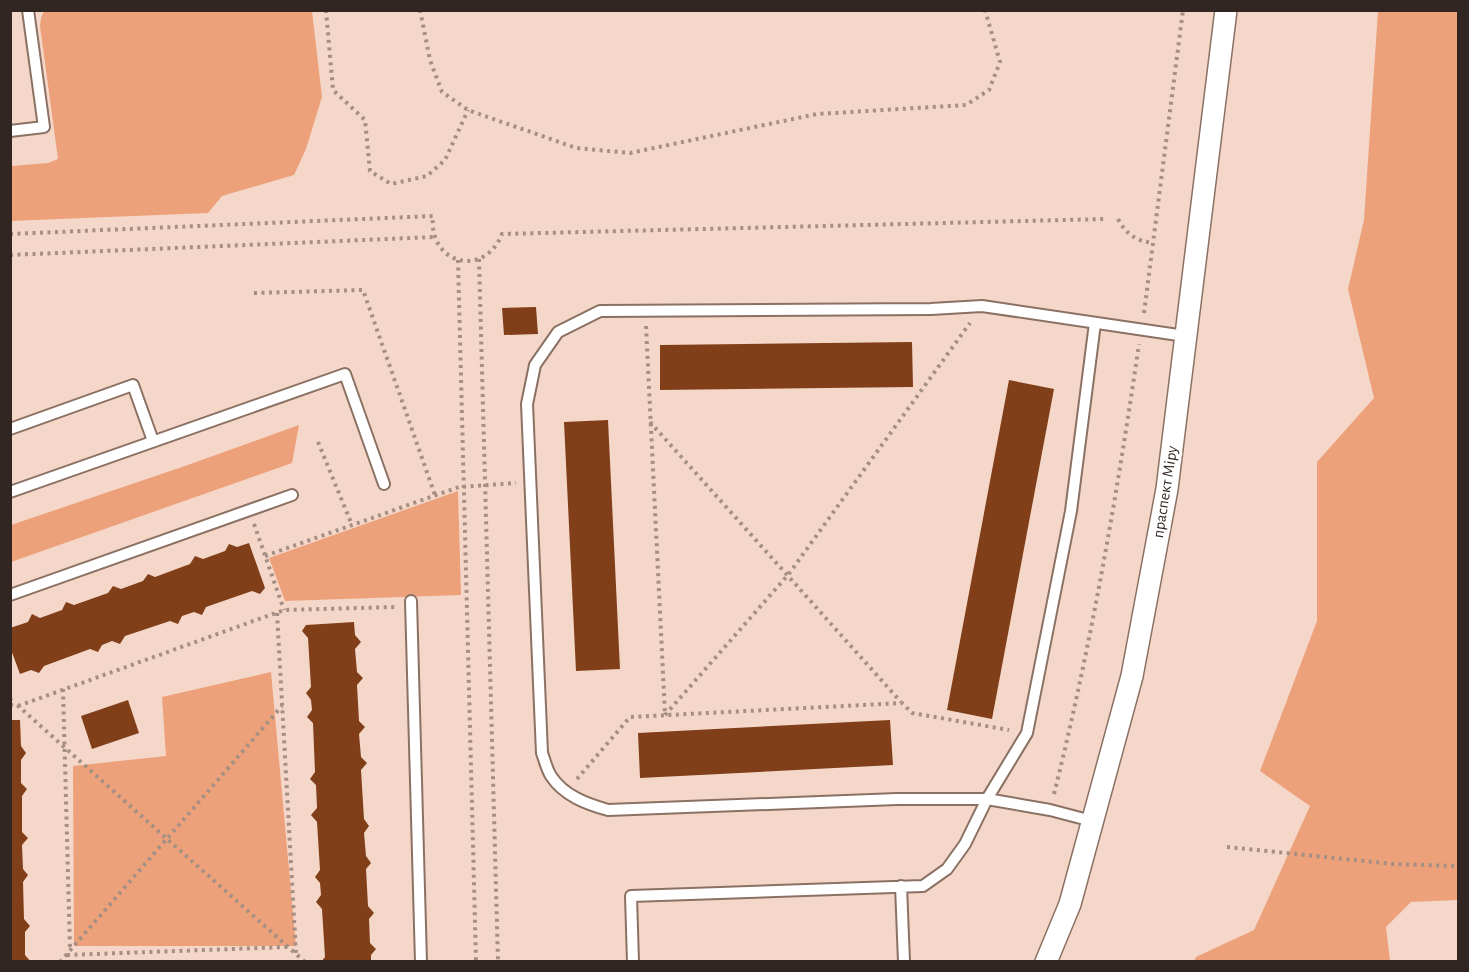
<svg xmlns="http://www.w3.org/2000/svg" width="1469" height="972" viewBox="0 0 1469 972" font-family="'Alegreya Sans',sans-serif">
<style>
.green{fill:#eca17a}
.building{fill:#813f19}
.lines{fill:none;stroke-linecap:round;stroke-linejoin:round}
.service-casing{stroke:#8b7163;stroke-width:14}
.minor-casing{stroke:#8b7163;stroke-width:24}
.path{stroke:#a58f84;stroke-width:4;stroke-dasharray:3 4.5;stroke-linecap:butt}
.service{stroke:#fff;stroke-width:10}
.minor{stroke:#fff;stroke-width:21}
.labels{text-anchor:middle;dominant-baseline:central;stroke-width:6;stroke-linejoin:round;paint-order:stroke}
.street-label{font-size:16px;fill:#312621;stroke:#fff}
</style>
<rect width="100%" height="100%" fill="#f5d7c9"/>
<!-- green -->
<path class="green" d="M 44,11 L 312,11 L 322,97 L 306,149 L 294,175 L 222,196 L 208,213 L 11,221 L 11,166 L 48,163 L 58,159 L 40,26 L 41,18 Z
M 1378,11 L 1458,11 L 1458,900 L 1411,902 L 1386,927 L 1390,961 L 1194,961 L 1196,957 L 1254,930 L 1310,806 L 1260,771 L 1317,621 L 1317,462 L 1374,398 L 1348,289 L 1364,220 Z
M 299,425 L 292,463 L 11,562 L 11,525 L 185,466 Z
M 458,491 L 461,595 L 285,601 L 269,558 Z
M 271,672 L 296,946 L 74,946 L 73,766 L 166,756 L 162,697 Z"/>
<!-- building -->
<path class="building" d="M 536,307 L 538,334 L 504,335 L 502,308 Z
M 912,342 L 913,387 L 660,390 L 660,345 Z
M 1009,380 L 1054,389 L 992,719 L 947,710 Z
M 608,420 L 620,669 L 576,671 L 564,422 Z
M 249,543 L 265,588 L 260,594 L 252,591 L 206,607 L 202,615 L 194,612 L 182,616 L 178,624 L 170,621 L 125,636 L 120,644 L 112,641 L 102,645 L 98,652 L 90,649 L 44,666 L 39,673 L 31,670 L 20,674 L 10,647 L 10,628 L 28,622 L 32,614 L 40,618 L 62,610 L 66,602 L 74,605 L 108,593 L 113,586 L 121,589 L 143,581 L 148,574 L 155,577 L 190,564 L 195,556 L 203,559 L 225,551 L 229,544 L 237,547 Z
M 354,622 L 355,635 L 361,642 L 355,649 L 357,672 L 363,678 L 357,685 L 359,721 L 365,727 L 359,734 L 361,757 L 367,763 L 361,770 L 364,819 L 369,826 L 364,833 L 366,856 L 371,863 L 366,869 L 368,906 L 374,913 L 369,919 L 370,943 L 376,949 L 371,955 L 371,962 L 321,962 L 325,957 L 322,909 L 316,902 L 321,895 L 320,883 L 315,877 L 320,870 L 317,822 L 311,815 L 317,808 L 316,785 L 310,779 L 315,772 L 313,723 L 307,717 L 312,710 L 311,700 L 306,693 L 311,687 L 308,638 L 302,631 L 306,625 Z
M 128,700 L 139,733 L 92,749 L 81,716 Z
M 10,720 L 20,720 L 21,746 L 26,753 L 21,760 L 21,783 L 27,789 L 22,796 L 22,832 L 28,838 L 22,845 L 23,869 L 28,875 L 23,882 L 24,919 L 30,926 L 25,932 L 25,955 L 31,962 L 10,962 Z
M 890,720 L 893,765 L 640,778 L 638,733 Z"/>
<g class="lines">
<defs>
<path id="service" d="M 10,131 L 44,127 L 28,10
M 1095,323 L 1071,511 L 1027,733 L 987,799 L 897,799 L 608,810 C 587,804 564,796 551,776 C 547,770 545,761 542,753 L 527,404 L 535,365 L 558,332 L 600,311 L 931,309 L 982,306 L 1185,336
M 10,429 L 133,385 L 153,441
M 10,492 L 345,374 L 384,484
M 10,595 L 292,495
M 411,601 L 421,962
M 901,886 L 904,962
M 633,962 L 631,896 L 923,886 L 947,869 L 965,844 L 987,799 L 1050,810 L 1092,821"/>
<path id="minor" d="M 1046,962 L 1070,904 L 1132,676 L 1167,489 L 1226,10"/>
</defs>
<!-- service casing -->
<use href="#service" class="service-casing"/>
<!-- minor casing -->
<use href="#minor" class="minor-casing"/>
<!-- path -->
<path class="path" d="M 326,10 L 333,90 L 365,120 L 370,171 L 391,184 L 427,176 L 445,160 L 468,110
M 420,10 L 430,60 L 442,92 L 468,110 L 576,148 L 630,153 L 817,114 L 966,105 L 989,90 L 1000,62 L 985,10
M 1118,219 C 1126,234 1136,241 1153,243
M 10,234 L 433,216 C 428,264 484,279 502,234 L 1105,219
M 10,255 L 434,237
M 479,259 L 498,962
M 458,260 L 476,962
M 254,293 L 363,290 L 435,495
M 1144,313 L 1183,10
M 646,326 L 665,714
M 650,422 L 901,702
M 318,442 L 352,525
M 254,524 L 284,610
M 265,556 L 459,487 L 516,483
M 277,613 L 296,953
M 63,689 L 70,949
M 10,698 L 13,705
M 10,705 L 17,705 L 305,962
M 18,706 L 284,610 L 396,607
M 665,715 L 788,575 L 970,323
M 577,779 L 630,717 L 902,703 L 912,713 L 1009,730
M 1054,794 C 1091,646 1117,495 1139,344
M 1227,847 L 1394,864 L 1458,866
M 67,955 L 287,947
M 60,962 L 282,706"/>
<!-- service -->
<use href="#service" class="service"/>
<!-- minor -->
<use href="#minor" class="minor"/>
</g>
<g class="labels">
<!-- street labels -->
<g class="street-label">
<text transform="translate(1165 492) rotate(-81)">праспект Міру</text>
</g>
</g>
<!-- border -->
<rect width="1469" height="972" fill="none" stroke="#312621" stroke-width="24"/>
</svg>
